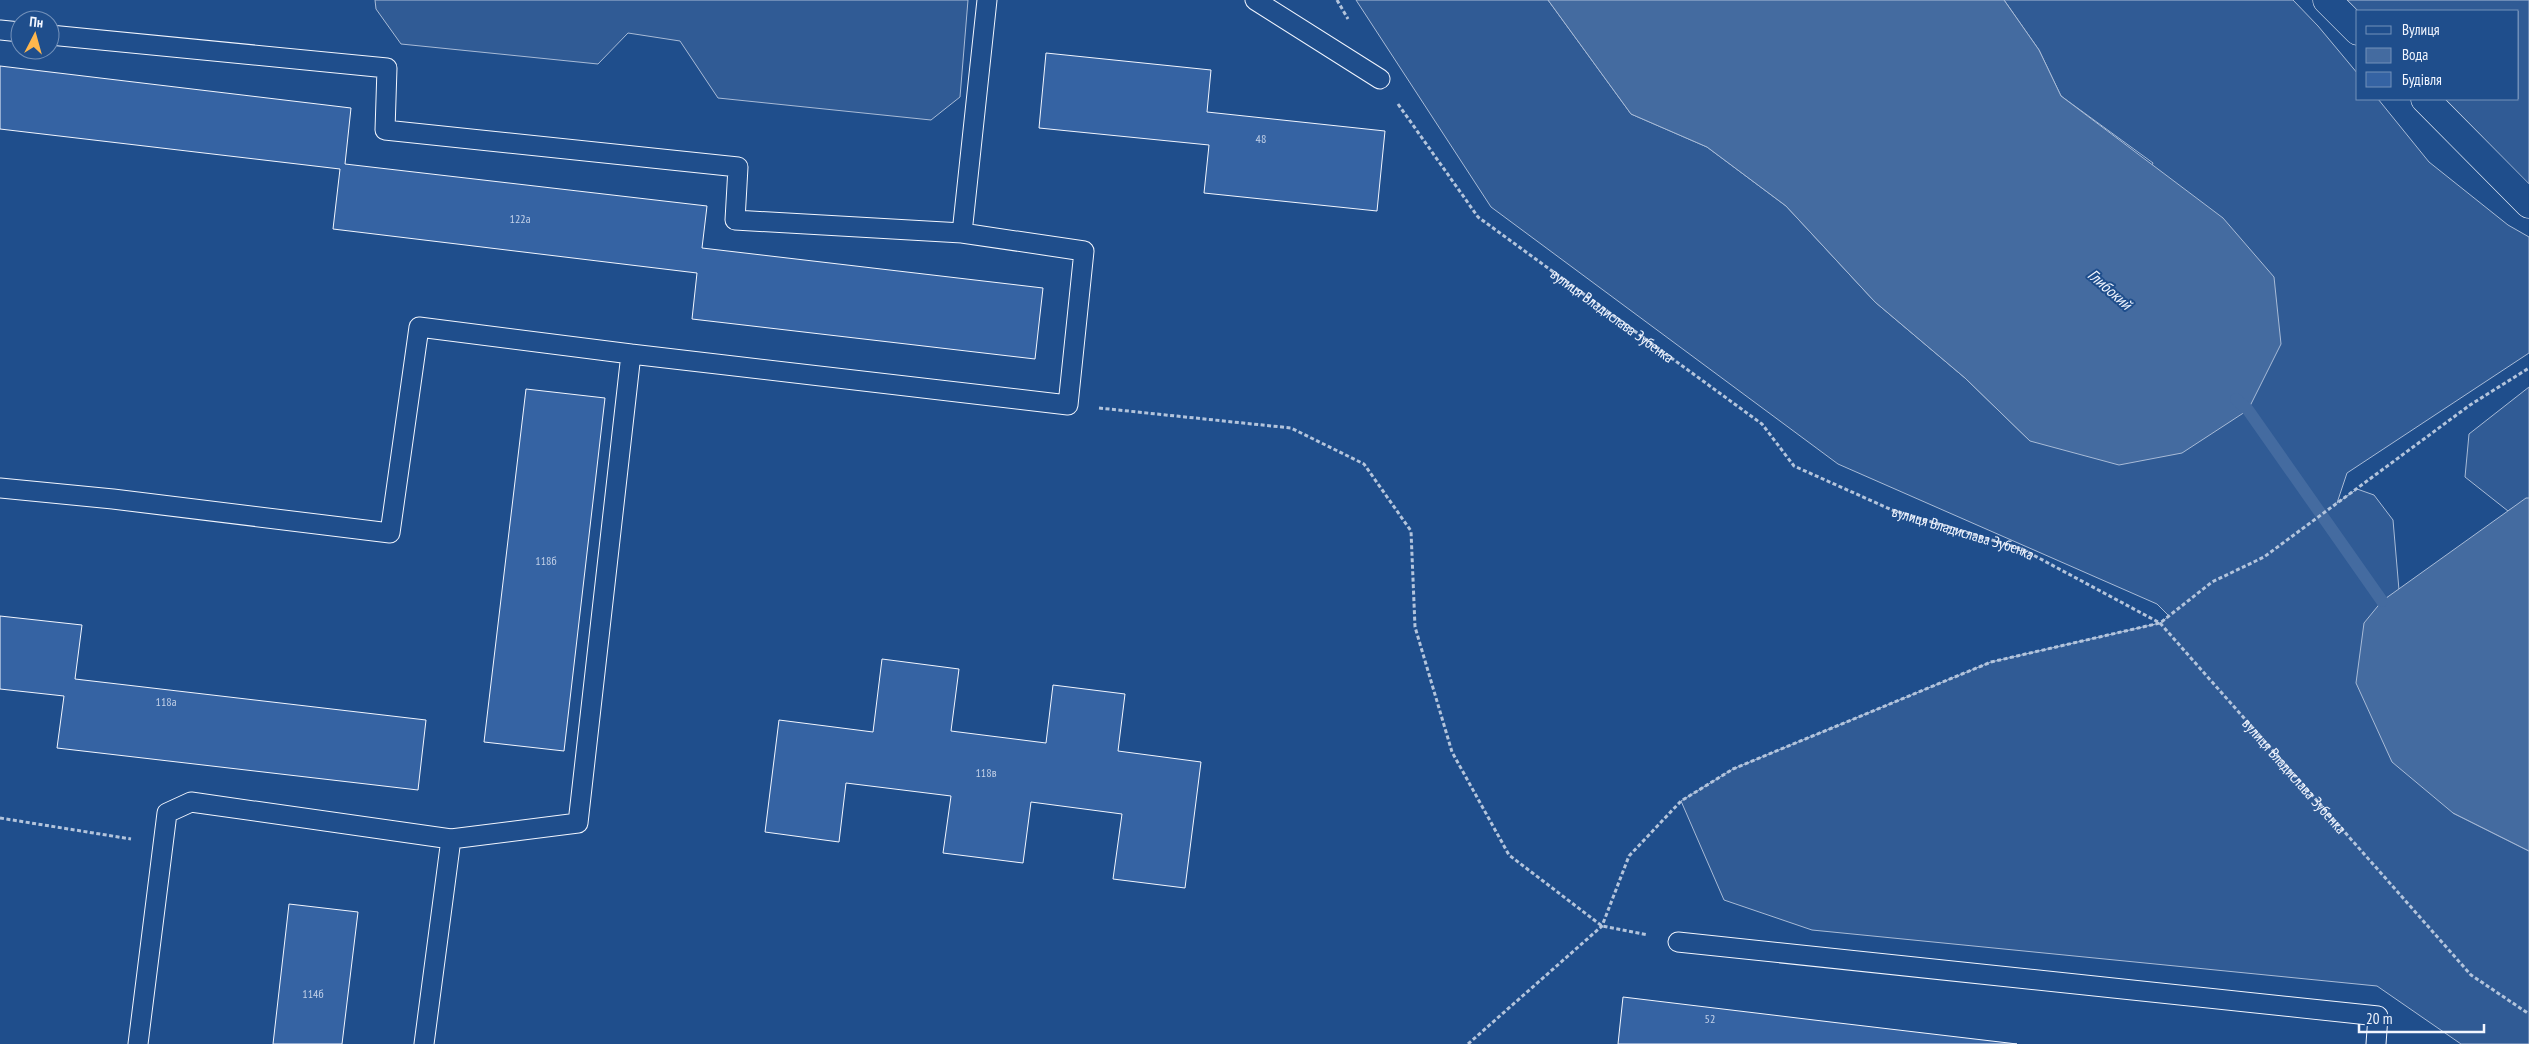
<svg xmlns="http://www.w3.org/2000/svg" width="2529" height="1044" viewBox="0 0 2529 1044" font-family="'PT Sans Narrow',sans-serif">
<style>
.built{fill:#305b95;stroke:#a8bbd7}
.water{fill:#446ba0;stroke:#a8bbd7}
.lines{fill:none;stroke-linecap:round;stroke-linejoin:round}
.stream{stroke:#446ba0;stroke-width:12}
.building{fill:#3563a3;stroke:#f2f6ff}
.service-casing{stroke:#f2f6ff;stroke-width:21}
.minor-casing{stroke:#f2f6ff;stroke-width:29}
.path{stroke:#b3c4dc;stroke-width:3;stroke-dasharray:4 2.5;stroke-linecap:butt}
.service{stroke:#1f4e8c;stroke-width:19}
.minor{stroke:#1f4e8c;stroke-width:28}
.labels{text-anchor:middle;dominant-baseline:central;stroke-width:4;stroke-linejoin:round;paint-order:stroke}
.number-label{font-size:12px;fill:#c3d1e8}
.street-label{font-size:15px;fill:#f2f6ff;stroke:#1f4e8c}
.water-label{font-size:16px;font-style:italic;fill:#f2f6ff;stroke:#1f4e8c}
</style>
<rect width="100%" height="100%" fill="#1f4e8c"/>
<!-- built -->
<path class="built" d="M 375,0 L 968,0 L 960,97 L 931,120 L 718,98 L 680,41 L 628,33 L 598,64 L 401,44 L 376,9 Z
M 1356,0 L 1548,0 L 1631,114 L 1707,147 L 1786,206 L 1875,302 L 1965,378 L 2030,441 L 2153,163 L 2061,96 L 2039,50 L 2004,0 L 2293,0 L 2318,26 L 2358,74 L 2358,99 L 2378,99 L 2429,162 L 2508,225 L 2529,237 L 2529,353 L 2347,473 L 2337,503 L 2357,489 L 2374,495 L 2393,520 L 2399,590 L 2382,601 L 2453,813 L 2529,851 L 2529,1044 L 2461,1044 L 2377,986 L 1812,930 L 1724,900 L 1681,801 L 1733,769 L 1991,662 L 2160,623 L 2169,616 L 2157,604 L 1838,464 L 1491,207 Z
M 2345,0 L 2529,0 L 2529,190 L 2441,99 L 2518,99 L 2518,11 L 2358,11 L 2358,13 Z
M 2529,387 L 2529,498 L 2508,511 L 2465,477 L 2469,434 Z"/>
<!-- water -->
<path class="water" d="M 1548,0 L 2004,0 L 2039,50 L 2061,96 L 2223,218 L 2274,277 L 2281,344 L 2248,410 L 2182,453 L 2119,465 L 2030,441 L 1965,378 L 1875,302 L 1786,206 L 1707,147 L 1631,114 Z
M 2526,498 L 2529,498 L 2529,851 L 2453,813 L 2392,762 L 2356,683 L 2364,623 L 2382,601 Z"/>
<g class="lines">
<!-- stream -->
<path class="stream" d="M 2236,399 L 2248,410 L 2382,601"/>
</g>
<!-- building -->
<path class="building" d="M 1046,53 L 1211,70 L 1207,112 L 1385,131 L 1377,211 L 1204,193 L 1209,145 L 1039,128 Z
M 0,66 L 351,108 L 345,164 L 707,206 L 702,248 L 1043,288 L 1035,359 L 692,319 L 697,273 L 333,229 L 340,169 L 0,129 Z
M 526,389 L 605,398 L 564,751 L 484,742 Z
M 0,616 L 82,625 L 75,679 L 426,720 L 418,790 L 57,748 L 64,696 L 0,689 Z
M 882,659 L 959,669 L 951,731 L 1046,743 L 1053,685 L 1125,694 L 1118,751 L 1201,762 L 1185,888 L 1113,879 L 1122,814 L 1031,802 L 1023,863 L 943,853 L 951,796 L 846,783 L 839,842 L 765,832 L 779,720 L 873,732 Z
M 289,904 L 358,912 L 342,1044 L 273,1044 Z
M 1623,997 L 1839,1023 L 2017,1044 L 1618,1044 Z"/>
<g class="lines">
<defs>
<path id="service" d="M 1255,0 L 1380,79
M 0,30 L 20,32
M 50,35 L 387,68 L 385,130 L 738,167 L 735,220 L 962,233
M 631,354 L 1068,405 L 1084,251 L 962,233 L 987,0
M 0,488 L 113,499 L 390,533 L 419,327 L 631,354 L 578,823 L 451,839 L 424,1044
M 1678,942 L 2378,1016 L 2376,1044
M 138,1044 L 167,813 L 191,802 L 451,839"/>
<path id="minor" d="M 2327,0 L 2358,31
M 2425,99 L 2529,204"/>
</defs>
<!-- service casing -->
<use href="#service" class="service-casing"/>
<!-- minor casing -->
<use href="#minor" class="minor-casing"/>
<!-- path -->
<g class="path">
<path d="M 1337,0 L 1348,19"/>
<path id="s1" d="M 1398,104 L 1478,217 L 1762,424 L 1794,466 L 1892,510 L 2022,549 L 2160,623 L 2471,975 L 2529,1014"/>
<path d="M 1099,408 L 1291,428 L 1364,464 L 1411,531 L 1415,627 L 1452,752 L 1509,855 L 1602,926 L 1648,935"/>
<path d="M 0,818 L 131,839"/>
<path d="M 1468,1044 L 1602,926 L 1629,856 L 1681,801 L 1733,769 L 1991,662 L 2160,623 L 2212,582 L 2264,557 L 2470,405 L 2529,368"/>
</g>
<!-- service -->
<use href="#service" class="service"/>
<!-- minor -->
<use href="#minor" class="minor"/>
</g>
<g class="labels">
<!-- number labels -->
<g class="number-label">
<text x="1261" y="138">48</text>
<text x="520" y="218">122а</text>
<text x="546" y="560">118б</text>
<text x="166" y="701">118а</text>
<text x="986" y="772">118в</text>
<text x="313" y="993">114б</text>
<text x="1710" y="1018">52</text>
</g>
<!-- street labels -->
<g class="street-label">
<text stroke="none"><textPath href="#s1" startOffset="305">вулиця Владислава Зубенка</textPath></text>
<text stroke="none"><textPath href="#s1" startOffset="725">вулиця Владислава Зубенка</textPath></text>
<text stroke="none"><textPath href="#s1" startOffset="1146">вулиця Владислава Зубенка</textPath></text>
</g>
<!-- water labels -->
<g class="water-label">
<text transform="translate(2110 289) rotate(41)">Глибокий</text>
</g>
</g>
<!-- legend -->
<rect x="2356" y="10" width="162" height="90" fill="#1f4e8c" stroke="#7391ba"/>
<rect x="2366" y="26" width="25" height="8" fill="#1f4e8c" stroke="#7391ba"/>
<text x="2402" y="35" font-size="15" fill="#f2f6ff">Вулиця</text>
<rect x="2366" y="48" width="25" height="15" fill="#446ba0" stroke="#7391ba"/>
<text x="2402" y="60" font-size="15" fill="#f2f6ff">Вода</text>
<rect x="2366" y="72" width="25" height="15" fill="#3563a3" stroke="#7391ba"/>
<text x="2402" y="85" font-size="15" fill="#f2f6ff">Будівля</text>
<!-- north arrow -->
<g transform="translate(35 35) rotate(6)"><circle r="24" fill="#1f4e8c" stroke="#7391ba"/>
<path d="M0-4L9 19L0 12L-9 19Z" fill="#ffb74d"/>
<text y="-8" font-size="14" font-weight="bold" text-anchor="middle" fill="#f2f6ff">Пн</text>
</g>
<!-- scale -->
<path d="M2359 1024v8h125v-8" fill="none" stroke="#f2f6ff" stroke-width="2.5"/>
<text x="2366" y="1024" font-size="15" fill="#f2f6ff" stroke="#1f4e8c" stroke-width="4" paint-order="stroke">20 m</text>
</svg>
